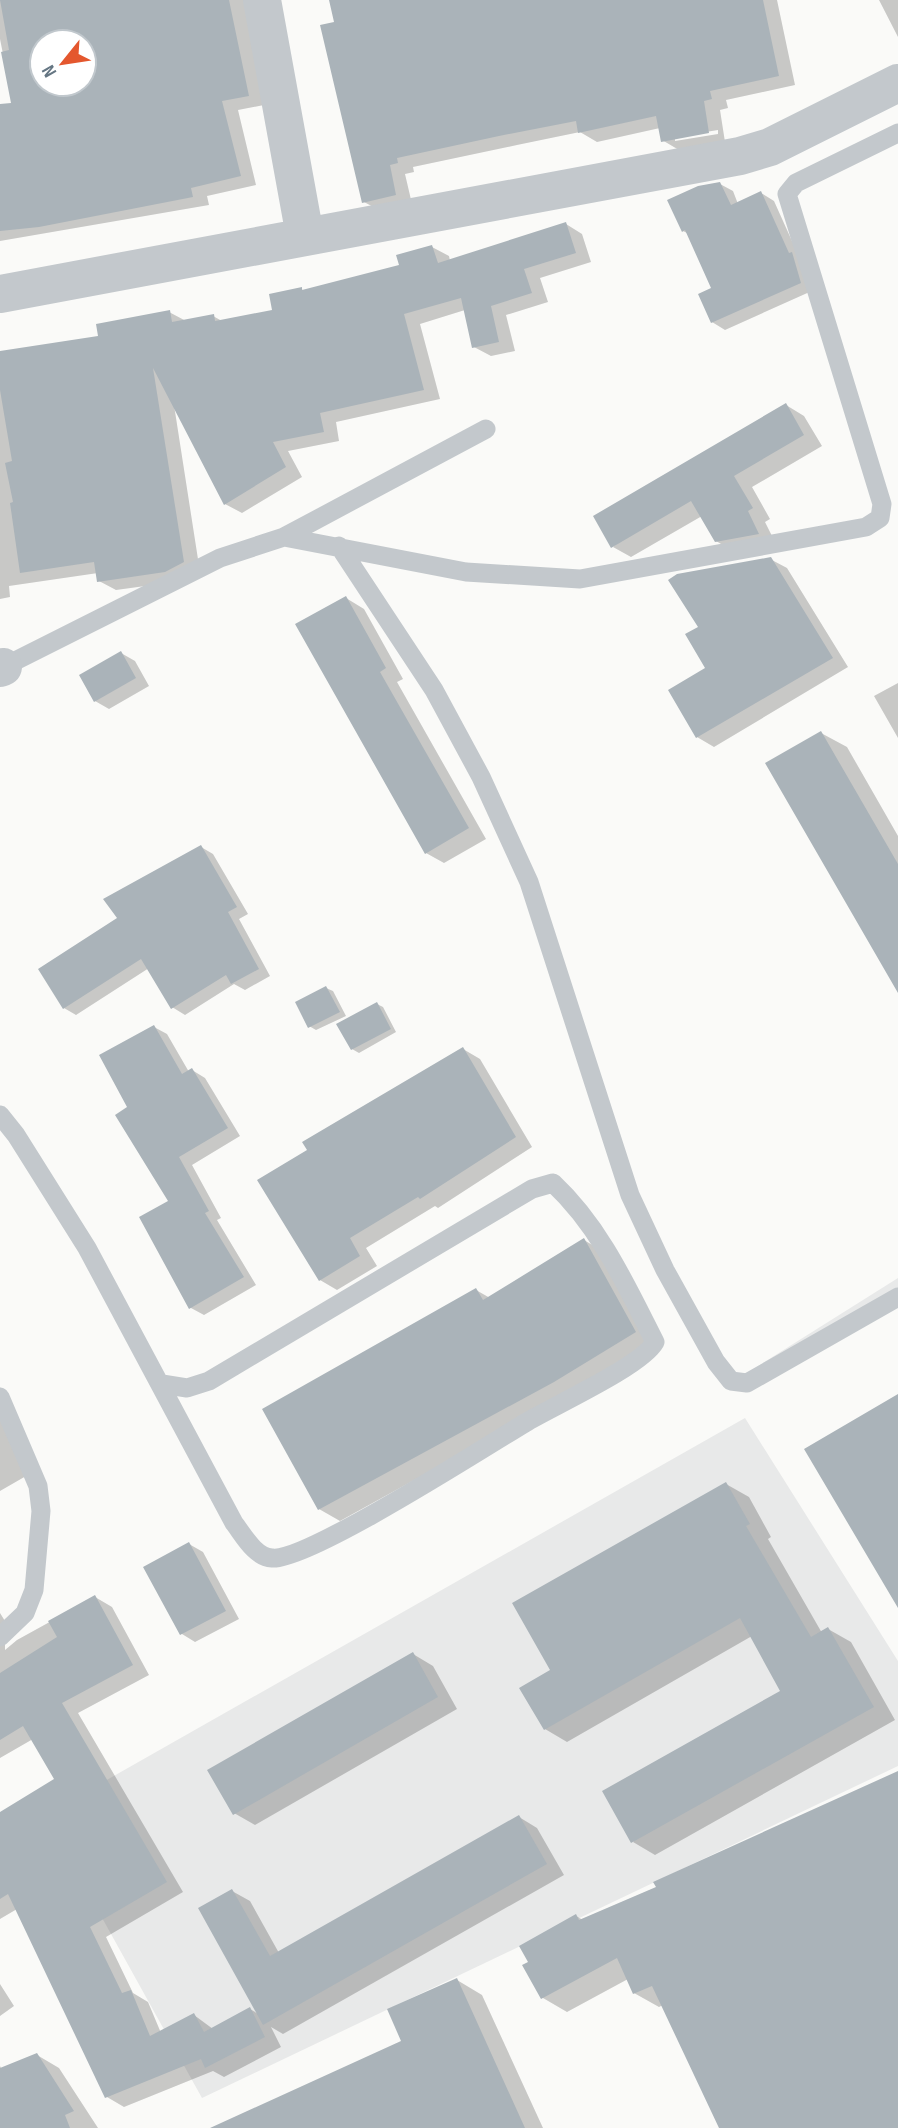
<svg xmlns="http://www.w3.org/2000/svg" width="898" height="2128" viewBox="0 0 898 2128" font-family="'Sofia Sans Condensed',sans-serif">
<style>
.built{fill:#e8e9e9}
.shadow{fill:#0003;fill-rule:evenodd}
.building{fill:#aab3b9;fill-rule:evenodd}
.lines{fill:none;stroke-linecap:round;stroke-linejoin:round}
.service{stroke:#c3c8cc;stroke-width:19}
.minor{stroke:#c3c8cc;stroke-width:38}
</style>
<rect width="100%" height="100%" fill="#fafaf8"/>
<!-- built -->
<path class="built" d="M 898,1278 L 898,1289 L 728,1385 Z
M 745,1418 L 898,1661 L 898,1766 L 202,2098 L 45,1815 Z"/>
<!-- shadow -->
<path class="shadow" d="M 0,0 L 258,0 L 264,105 L 238,110 L 256,185 L 207,196 L 209,205 L 0,241 L 0,106 L 13,104 L 0,39 ZM 42,42 L 84,42 L 84,84 L 42,84 Z
M 331,0 L 777,0 L 795,85 L 726,100 L 728,108 L 720,110 L 725,142 L 679,150 L 662,140 L 660,128 L 597,142 L 580,132 L 517,145 L 413,167 L 414,172 L 405,174 L 412,204 L 381,211 L 364,202 ZM 718,130 L 718,134 L 675,141 L 675,137 Z
M 879,0 L 898,0 L 898,37 Z
M 720,184 L 733,191 L 738,204 L 761,193 L 774,201 L 814,290 L 725,330 L 712,322 L 714,289 L 689,234 L 683,231 Z
M 566,224 L 582,234 L 591,262 L 540,278 L 548,302 L 506,315 L 515,351 L 491,356 L 474,347 L 465,310 L 420,324 L 440,399 L 336,422 L 339,441 L 288,451 L 302,477 L 242,513 L 225,504 L 174,405 L 200,572 L 182,581 L 116,590 L 99,581 L 98,573 L 9,586 L 10,597 L 0,599 L 0,352 L 101,338 L 169,312 L 186,321 L 213,316 L 222,321 L 274,311 L 301,289 L 305,291 L 401,266 L 432,247 L 449,256 L 450,261 Z
M 786,405 L 804,416 L 822,446 L 752,487 L 770,519 L 765,522 L 776,544 L 735,552 L 716,541 L 702,516 L 631,557 L 613,547 Z
M 770,559 L 787,568 L 848,667 L 714,747 L 697,737 L 707,669 L 701,627 Z
M 346,598 L 364,609 L 403,679 L 397,682 L 486,839 L 444,863 L 426,853 Z
M 121,653 L 135,661 L 149,686 L 109,709 L 95,701 Z
M 898,683 L 898,738 L 874,696 Z
M 821,733 L 847,747 L 898,836 L 898,990 Z
M 201,847 L 213,854 L 248,914 L 239,919 L 270,976 L 245,990 L 234,984 L 185,1015 L 172,1007 L 149,968 L 76,1015 L 64,1008 L 119,919 Z
M 326,988 L 333,991 L 346,1016 L 316,1030 L 309,1026 Z
M 377,1004 L 383,1007 L 396,1032 L 359,1053 L 352,1049 Z
M 154,1027 L 167,1034 L 189,1072 L 192,1070 L 205,1078 L 240,1136 L 192,1165 L 221,1218 L 217,1220 L 256,1285 L 204,1315 L 191,1308 L 170,1202 L 130,1108 Z
M 463,1049 L 480,1059 L 532,1147 L 438,1208 L 435,1206 L 366,1248 L 377,1266 L 337,1290 L 320,1280 L 309,1151 Z
M 584,1240 L 604,1252 L 655,1344 L 574,1392 L 340,1521 L 319,1509 L 476,1290 L 490,1298 Z
M 0,1387 L 33,1472 L 0,1491 Z
M 726,1484 L 749,1497 L 771,1537 L 768,1539 L 822,1633 L 828,1629 L 851,1642 L 895,1720 L 655,1855 L 633,1842 L 782,1691 L 752,1636 L 567,1742 L 545,1729 L 552,1671 Z
M 189,1544 L 203,1552 L 239,1619 L 195,1642 L 182,1634 Z
M 95,1597 L 112,1607 L 149,1675 L 78,1713 L 183,1892 L 106,1937 L 133,1993 L 148,2002 L 161,2033 L 194,2015 L 213,2029 L 250,2009 L 260,2015 L 232,1891 L 250,1901 L 279,1953 L 519,1817 L 537,1828 L 564,1875 L 283,2034 L 271,2027 L 281,2047 L 224,2077 L 213,2071 L 124,2107 L 107,2097 L 17,1909 L 0,1919 L 0,1814 L 57,1780 L 33,1739 L 0,1758 L 0,1613 L 13,1634 L 5,1643 L 5,1650 L 17,1640 Z
M 413,1654 L 433,1666 L 457,1709 L 255,1825 L 234,1813 Z
M 898,1773 L 898,2128 L 720,2128 L 663,2005 L 659,2007 L 634,1993 L 628,1979 L 567,2012 L 543,1998 L 530,1963 L 576,1916 L 583,1920 L 659,1888 Z
M 457,1980 L 482,1995 L 543,2128 L 214,2128 L 404,2042 Z
M 0,1984 L 14,2006 L 0,2016 Z
M 37,2055 L 59,2068 L 98,2128 L 0,2128 L 0,2066 L 2,2070 Z"/>
<!-- building -->
<path class="building" d="M 0,0 L 229,0 L 249,96 L 222,101 L 241,176 L 191,188 L 193,197 L 39,227 L 0,231 L 0,104 L 11,103 L 1,52 L 9,50 ZM 42,42 L 84,42 L 84,84 L 42,84 Z
M 329,0 L 763,0 L 779,76 L 710,91 L 712,99 L 704,101 L 709,133 L 661,142 L 656,116 L 578,133 L 576,121 L 499,136 L 397,158 L 398,163 L 390,165 L 396,195 L 362,203 L 320,25 L 334,22 Z
M 720,182 L 731,205 L 761,191 L 789,253 L 792,252 L 801,283 L 711,323 L 698,294 L 711,288 L 685,230 L 682,232 L 667,200 L 698,186 Z
M 566,222 L 576,253 L 524,269 L 532,293 L 491,306 L 499,342 L 472,348 L 461,298 L 404,314 L 424,390 L 320,413 L 324,432 L 273,442 L 286,467 L 224,505 L 153,368 L 184,562 L 165,572 L 97,582 L 94,562 L 20,573 L 10,503 L 13,502 L 5,463 L 12,461 L 0,390 L 0,351 L 98,336 L 96,324 L 170,310 L 172,322 L 214,314 L 215,321 L 272,310 L 269,294 L 302,287 L 302,290 L 399,265 L 396,255 L 432,245 L 438,263 Z
M 786,403 L 804,435 L 734,476 L 753,508 L 748,511 L 759,534 L 715,542 L 691,501 L 611,548 L 593,516 Z
M 771,557 L 833,658 L 696,738 L 668,690 L 705,668 L 685,634 L 698,627 L 668,580 L 677,574 Z
M 346,596 L 386,668 L 380,672 L 469,828 L 425,854 L 295,624 Z
M 121,651 L 136,678 L 94,702 L 79,675 Z
M 821,731 L 898,864 L 898,993 L 765,763 Z
M 201,845 L 237,907 L 228,912 L 259,969 L 231,984 L 226,975 L 171,1009 L 141,959 L 63,1009 L 38,969 L 117,918 L 103,899 Z
M 326,986 L 340,1012 L 308,1028 L 295,1002 Z
M 377,1002 L 391,1029 L 351,1050 L 336,1024 Z
M 154,1025 L 182,1074 L 192,1068 L 228,1128 L 179,1157 L 209,1211 L 205,1213 L 244,1277 L 189,1309 L 139,1217 L 168,1201 L 115,1115 L 127,1107 L 99,1055 Z
M 463,1047 L 516,1137 L 420,1199 L 418,1197 L 350,1238 L 360,1256 L 319,1281 L 257,1180 L 307,1150 L 302,1142 Z
M 584,1238 L 636,1332 L 554,1382 L 318,1510 L 262,1409 L 476,1288 L 483,1300 Z
M 898,1394 L 898,1608 L 804,1449 Z
M 726,1482 L 750,1524 L 746,1526 L 811,1637 L 828,1627 L 874,1707 L 631,1843 L 602,1791 L 780,1691 L 740,1618 L 544,1730 L 519,1688 L 550,1670 L 512,1603 Z
M 189,1542 L 226,1611 L 180,1635 L 143,1567 Z
M 95,1595 L 133,1665 L 62,1703 L 167,1882 L 90,1927 L 122,1993 L 131,1990 L 150,2036 L 194,2013 L 204,2032 L 250,2007 L 265,2037 L 205,2068 L 201,2059 L 105,2098 L 8,1894 L 0,1899 L 0,1812 L 54,1779 L 23,1726 L 0,1740 L 0,1673 L 57,1637 L 48,1621 Z
M 413,1652 L 438,1697 L 233,1815 L 207,1770 Z
M 898,1771 L 898,2128 L 719,2128 L 652,1986 L 633,1994 L 617,1958 L 541,1999 L 522,1965 L 528,1962 L 519,1946 L 576,1914 L 579,1920 L 656,1887 L 653,1882 Z
M 519,1815 L 547,1864 L 263,2025 L 198,1908 L 232,1889 L 270,1956 Z
M 457,1978 L 525,2128 L 210,2128 L 401,2041 L 387,2009 Z
M 37,2053 L 74,2111 L 65,2115 L 70,2128 L 0,2128 L 0,2068 Z"/>
<g class="lines">
<!-- service -->
<path class="service" d="M 284,537 L 486,429
M 339,546 L 434,690 L 481,777 L 529,882 L 630,1195 L 665,1270 L 716,1362 L 731,1381 L 747,1383 L 898,1297
M 3,667 L 220,558 L 284,537 L 466,572 L 580,579 L 866,527 L 880,518 L 882,504 L 787,194 L 796,183 L 898,133
M 0,1115 L 16,1135 L 87,1248 L 234,1523 C 244,1536 255,1557 272,1558 C 306,1562 485,1447 525,1423 C 553,1406 642,1366 655,1342 C 626,1285 600,1227 553,1183 L 532,1189 L 209,1381 L 187,1388 L 162,1384
M 0,1397 L 38,1486 L 41,1511 L 34,1590 L 25,1613 L 0,1637"/>
<!-- minor -->
<path class="minor" d="M 262,0 L 305,236
M 0,294 L 740,156 L 770,147 L 898,83
M 0,668 L 3,667"/>
</g>
<!-- north arrow -->
<g transform="translate(63 63) rotate(240)"><circle r="33" fill="#ffffff" stroke="#c1c8cd" stroke-width="2"/>
<path d="M0-5L12 26L0 18L-12 26Z" fill="#e4572e"/>
<text y="-10" font-size="19" font-weight="bold" text-anchor="middle" fill="#657683">N</text>
</g>
</svg>
